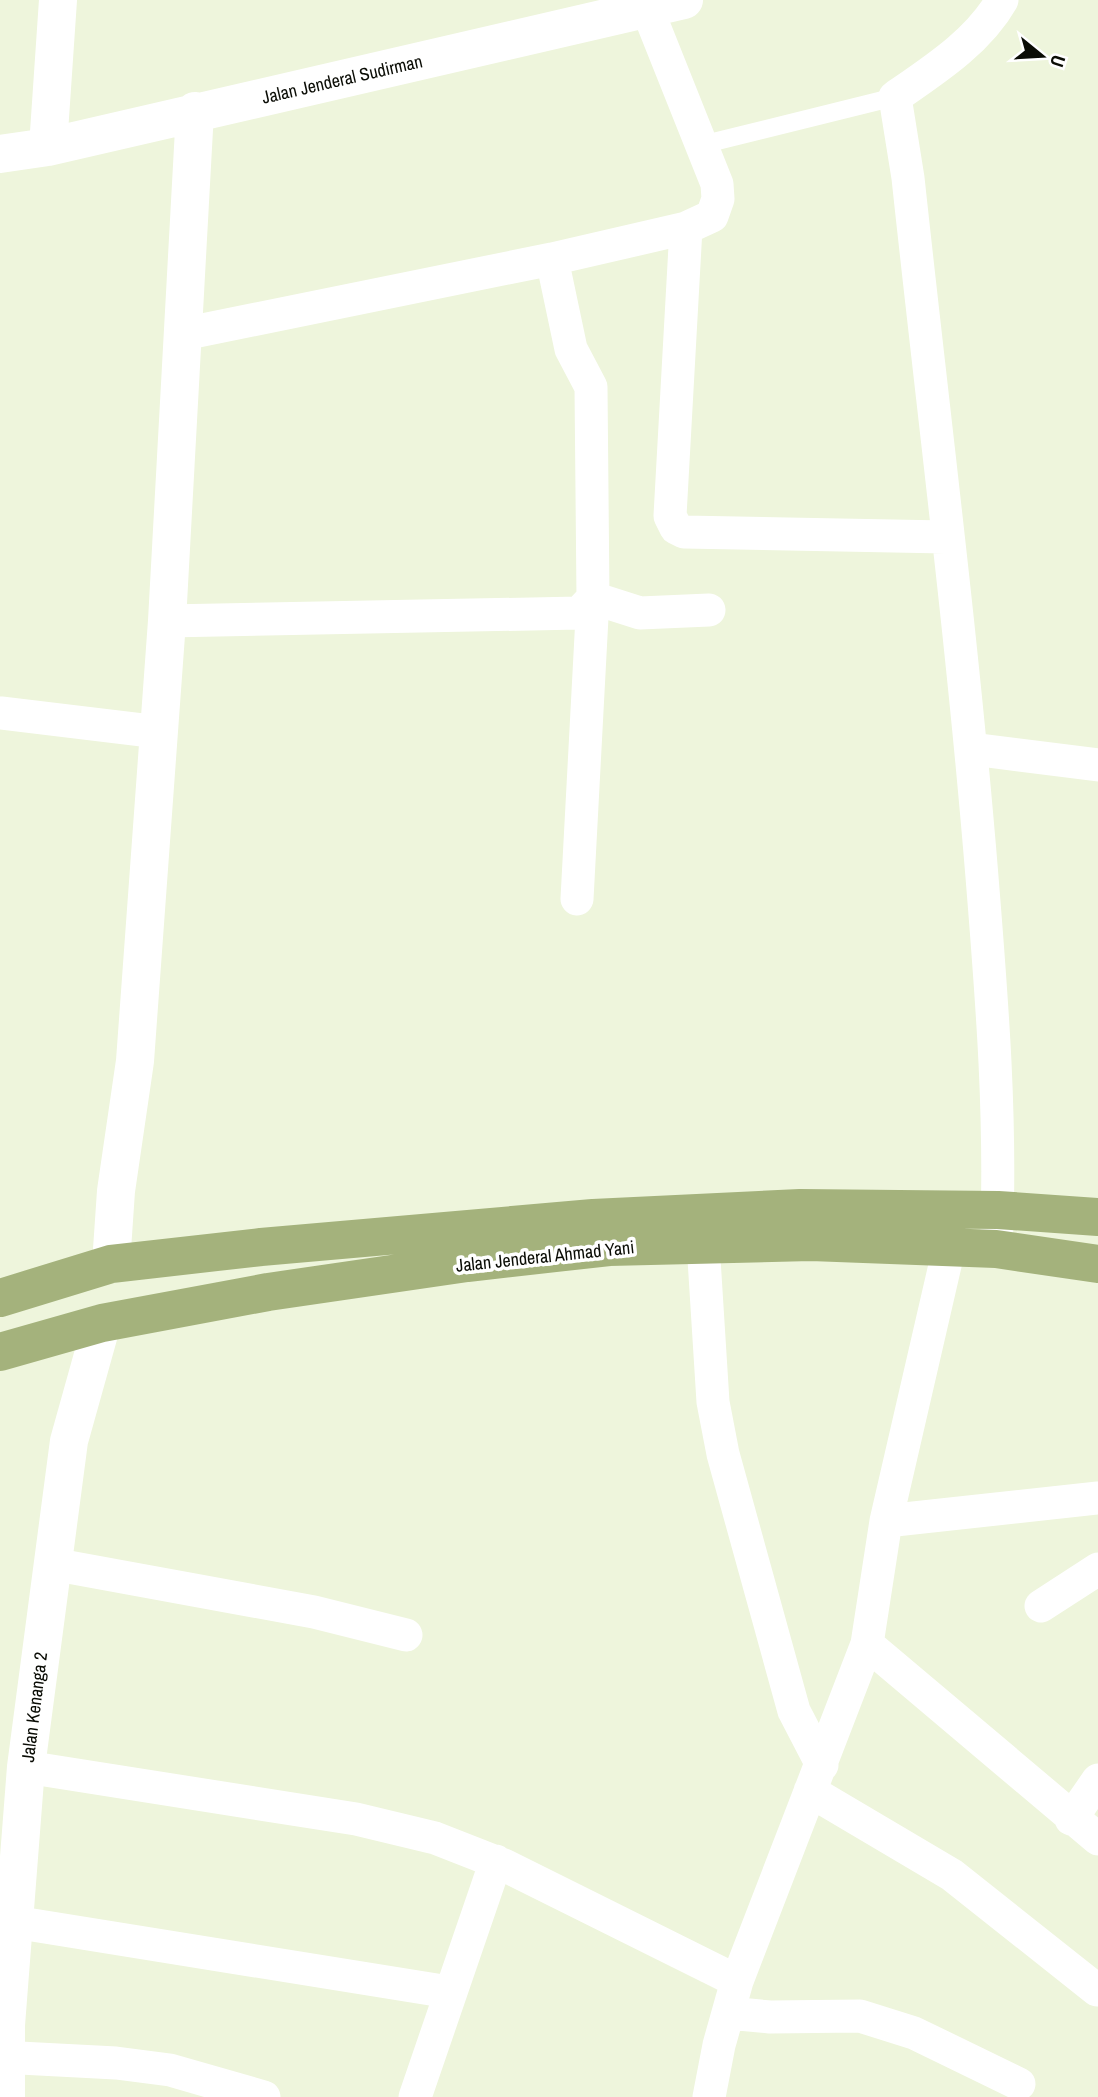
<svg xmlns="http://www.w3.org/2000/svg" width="1098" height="2097" viewBox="0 0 1098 2097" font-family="'Archivo Narrow',sans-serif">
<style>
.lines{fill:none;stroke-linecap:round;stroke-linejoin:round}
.service{stroke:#fff;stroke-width:18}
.minor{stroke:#fff;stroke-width:33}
.tertiary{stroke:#fff;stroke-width:38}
.secondary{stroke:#fff;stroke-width:38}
.trunk{stroke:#a4b27c;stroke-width:38}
.labels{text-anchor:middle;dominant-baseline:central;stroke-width:7;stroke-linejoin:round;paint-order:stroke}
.street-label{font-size:18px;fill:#0a0c05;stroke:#fff}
</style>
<rect width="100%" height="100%" fill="#eef5dc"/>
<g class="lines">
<!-- service -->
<path class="service" d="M 701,145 L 895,97"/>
<!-- minor -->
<path class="minor" d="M 686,228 L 670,516 L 676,528 L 684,532 L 946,537
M 552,259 L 571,349 L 591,387 L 593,598 L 640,613 L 709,610
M 183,334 L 552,259 L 686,228 L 712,216 L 718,199 L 717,184 L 648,11
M 167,621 L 579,613 L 593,598 L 577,899
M 1,713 L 159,732
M 972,749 L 1098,765
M 703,1243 L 713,1402 L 723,1454 L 794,1711 L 822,1765
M 996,1249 C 1002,1125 992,1000 982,877 C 963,643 933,411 908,178 L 895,97 C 934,70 978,42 1002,0
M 886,1521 L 1098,1498
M 52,1564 L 314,1612 L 406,1635
M 1041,1606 L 1098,1569
M 867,1644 L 1098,1839
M 26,1767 L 356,1819 L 435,1838 L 504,1865 L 737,1981
M 810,1791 L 952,1875 L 1097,1990
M 1071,1819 L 1098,1780
M 14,1922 L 449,1992
M 728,2013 L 770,2017 L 860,2016 L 914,2033 L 1019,2084
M 0,2057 L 116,2063 L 170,2070 L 264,2097
M 415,2097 L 496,1861
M 709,2097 L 719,2045 L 737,1981 L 867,1644 L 886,1521 L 949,1248 L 951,1224"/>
<!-- tertiary -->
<path class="tertiary" d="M 48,147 L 58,0
M 0,154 L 48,147 L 684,0
M 111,1264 L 116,1191 L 135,1061 L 167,621 L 195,111"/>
<!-- secondary -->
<path class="secondary" d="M 6,2097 L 6,2025 L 26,1767 L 69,1441 L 102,1323"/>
<!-- trunk -->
<path class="trunk" d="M 0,1298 L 111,1264 L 261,1247 L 593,1218 L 800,1208 L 998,1210 L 1098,1217
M 0,1352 L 102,1323 L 268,1292 L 467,1263 L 609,1247 L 811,1242 L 996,1249 L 1098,1264"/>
</g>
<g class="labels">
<!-- street labels -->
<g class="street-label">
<text transform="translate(342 79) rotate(-13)">Jalan Jenderal Sudirman</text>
<text transform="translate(545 1256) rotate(-6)">Jalan Jenderal Ahmad Yani</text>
<text transform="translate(34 1707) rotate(-83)">Jalan Kenanga 2</text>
</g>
</g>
<!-- north arrow -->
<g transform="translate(1042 56) rotate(108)" stroke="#ffffff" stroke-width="5" paint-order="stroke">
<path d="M0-5L12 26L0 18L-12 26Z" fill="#0a0c05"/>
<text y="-10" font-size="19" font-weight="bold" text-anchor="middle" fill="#0a0c05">U</text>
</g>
</svg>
